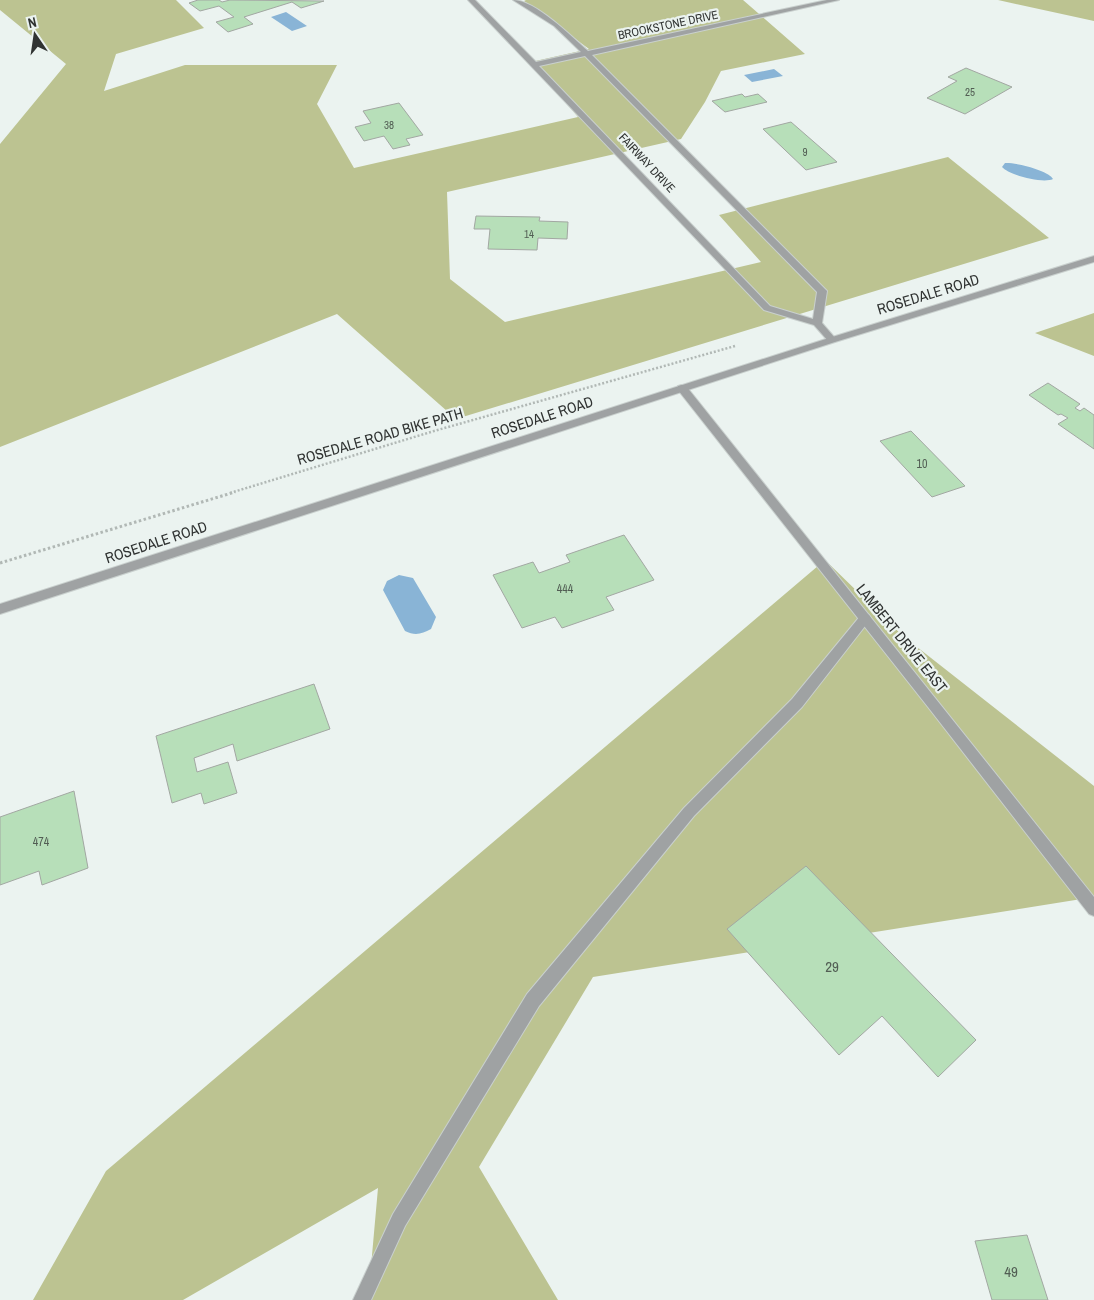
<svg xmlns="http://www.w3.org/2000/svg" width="1094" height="1300" viewBox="0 0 1094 1300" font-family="'Archivo Narrow',sans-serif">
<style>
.forest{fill:#bcc391}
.water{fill:#89b4d6}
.building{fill:#b7dfb9;stroke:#a2a7a2}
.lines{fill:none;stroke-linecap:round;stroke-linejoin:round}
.service-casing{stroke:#c9d0ce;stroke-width:2}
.minor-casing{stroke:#c9d0ce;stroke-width:2}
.tertiary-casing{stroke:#c9d0ce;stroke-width:2}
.path-far1{stroke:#b1b8b5;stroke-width:2.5;stroke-dasharray:2 2;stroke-linecap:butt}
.path{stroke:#b1b8b5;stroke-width:3;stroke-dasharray:2.5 2.5;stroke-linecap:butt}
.service{fill:#9fa2a3;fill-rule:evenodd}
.minor{fill:#9fa2a3;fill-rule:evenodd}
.tertiary{fill:#9fa2a3;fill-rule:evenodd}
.labels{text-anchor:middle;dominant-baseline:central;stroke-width:4.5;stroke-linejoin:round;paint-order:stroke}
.far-number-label{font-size:11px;fill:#525e54}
.far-street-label{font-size:12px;fill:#303332;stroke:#ebf3f0}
.number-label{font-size:12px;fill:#525e54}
.street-label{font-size:15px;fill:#303332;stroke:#ebf3f0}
.near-number-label{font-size:15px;fill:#525e54}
</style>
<rect width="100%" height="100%" fill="#ebf3f0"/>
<!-- forest -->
<path class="forest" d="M 0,0 L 176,0 L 204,28 L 116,54 L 104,91 L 185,65 L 337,65 L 317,104 L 354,168 L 578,117 L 531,62 L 589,49 L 524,1 L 526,0 L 743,0 L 805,54 L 721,71 L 705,102 L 681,139 L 447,192 L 450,279 L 505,322 L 761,262 L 719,215 L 948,157 L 1049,238 L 456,419 L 337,314 L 0,447 L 0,144 L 66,64 L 0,10 Z
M 998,0 L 1094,0 L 1094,21 Z
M 1094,313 L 1094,356 L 1035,333 Z
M 825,560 L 903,636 L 1094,786 L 1094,897 L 593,977 L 479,1167 L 558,1300 L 368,1300 L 378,1188 L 183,1300 L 33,1300 L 106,1171 Z"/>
<!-- water -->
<path class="water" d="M 286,12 L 307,26 L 292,31 L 271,17 Z
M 774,69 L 783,76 L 752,82 L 744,75 Z
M 1005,163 C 1015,162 1050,171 1053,179 C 1043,184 1009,175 1002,167 Z
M 399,575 L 413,578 L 436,617 L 431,629 C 422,634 415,636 405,631 L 383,590 L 387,581 Z"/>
<!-- building -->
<path class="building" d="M 198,0 L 219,0 L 222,2 L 230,0 L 324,1 L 301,8 L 292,2 L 244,17 L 253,24 L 228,32 L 216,22 L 234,17 L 219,6 L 200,11 L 189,3 Z
M 966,68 L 1012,87 L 965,114 L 927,98 L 957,81 L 948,77 Z
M 742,94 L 745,97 L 758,94 L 767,102 L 725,112 L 712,101 Z
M 399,103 L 423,135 L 406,139 L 410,145 L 393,149 L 384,136 L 364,141 L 355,127 L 371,123 L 363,111 Z
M 791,122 L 837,162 L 806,170 L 763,129 Z
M 476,216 L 540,217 L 539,221 L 568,222 L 567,239 L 538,238 L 537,250 L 488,249 L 490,229 L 474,229 Z
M 1048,383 L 1080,404 L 1075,408 L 1080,411 L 1084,408 L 1094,415 L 1094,449 L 1058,424 L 1068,418 L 1061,414 L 1058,415 L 1029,395 Z
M 911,431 L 965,486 L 932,497 L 880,441 Z
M 624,535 L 654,580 L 606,597 L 614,610 L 562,628 L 555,617 L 522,628 L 493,575 L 533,562 L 539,573 L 570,562 L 566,555 Z
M 314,684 L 330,729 L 237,761 L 233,744 L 194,758 L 197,772 L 228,762 L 237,793 L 204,804 L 201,793 L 172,803 L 156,736 Z
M 74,791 L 88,868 L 42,885 L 39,871 L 0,885 L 0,817 Z
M 806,866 L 976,1040 L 938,1077 L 882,1016 L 839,1055 L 727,929 Z
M 1027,1235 L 1048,1300 L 992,1300 L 975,1241 Z"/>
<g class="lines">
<defs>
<path id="service" d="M 865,613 L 869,615 L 871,618 L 869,621 L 802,707 L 694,816 L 539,1006 L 405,1226 L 371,1300 L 353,1300 L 393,1214 L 527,994 L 684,808 L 792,699 L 861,615 Z"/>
<path id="minor" d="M 468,0 L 475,0 L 536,62 L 581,52 L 554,26 L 513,0 C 535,0 571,36 588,51 L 827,0 L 839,0 L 592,55 L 825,289 L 827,291 L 822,323 L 835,338 L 835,342 L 829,342 L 814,325 L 764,310 ZM 585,56 L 817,292 L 813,319 L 770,306 L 539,66 Z
M 682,385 L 686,386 L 1094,897 L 1094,916 L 1089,914 L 928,707 L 678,390 L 678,386 Z"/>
<path id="tertiary" d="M 1094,256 L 1094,262 L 835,342 L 0,614 L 0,604 L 829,338 Z"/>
</defs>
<!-- service casing -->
<use href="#service" class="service-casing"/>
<!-- minor casing -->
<use href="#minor" class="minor-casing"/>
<!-- tertiary casing -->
<use href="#tertiary" class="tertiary-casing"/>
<!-- path-far1 -->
<path class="path-far1" d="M 230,493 L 434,431 L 735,346"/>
<!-- path -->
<path class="path" d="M 0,563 L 235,492"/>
<!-- service -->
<use href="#service" class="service"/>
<!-- minor -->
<use href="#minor" class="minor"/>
<!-- tertiary -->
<use href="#tertiary" class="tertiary"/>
</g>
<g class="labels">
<!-- far-number labels -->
<g class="far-number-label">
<text x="970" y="92">25</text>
<text x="389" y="125">38</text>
<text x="805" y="152">9</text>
<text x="529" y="234">14</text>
</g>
<!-- far-street labels -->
<g class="far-street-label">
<text transform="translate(668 25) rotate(-12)">BROOKSTONE DRIVE</text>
<text transform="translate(647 163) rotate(47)">FAIRWAY DRIVE</text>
</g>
<!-- number labels -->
<g class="number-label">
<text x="922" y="464">10</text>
<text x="565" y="589">444</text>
<text x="41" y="842">474</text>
</g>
<!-- street labels -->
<g class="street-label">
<text transform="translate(928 294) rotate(-17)">ROSEDALE ROAD</text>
<text transform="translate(542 417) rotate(-18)">ROSEDALE ROAD</text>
<text transform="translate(380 436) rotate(-16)">ROSEDALE ROAD BIKE PATH</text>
<text transform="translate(156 542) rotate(-18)">ROSEDALE ROAD</text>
<text transform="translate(902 638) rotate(51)">LAMBERT DRIVE EAST</text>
</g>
<!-- near-number labels -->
<g class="near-number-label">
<text x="832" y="966">29</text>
<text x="1011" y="1271">49</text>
</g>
</g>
<!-- north arrow -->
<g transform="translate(35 35) rotate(347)" stroke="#ebf3f0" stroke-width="4" paint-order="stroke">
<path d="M0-4L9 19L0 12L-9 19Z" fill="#303332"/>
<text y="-8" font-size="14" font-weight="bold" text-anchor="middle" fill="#303332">N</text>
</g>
</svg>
